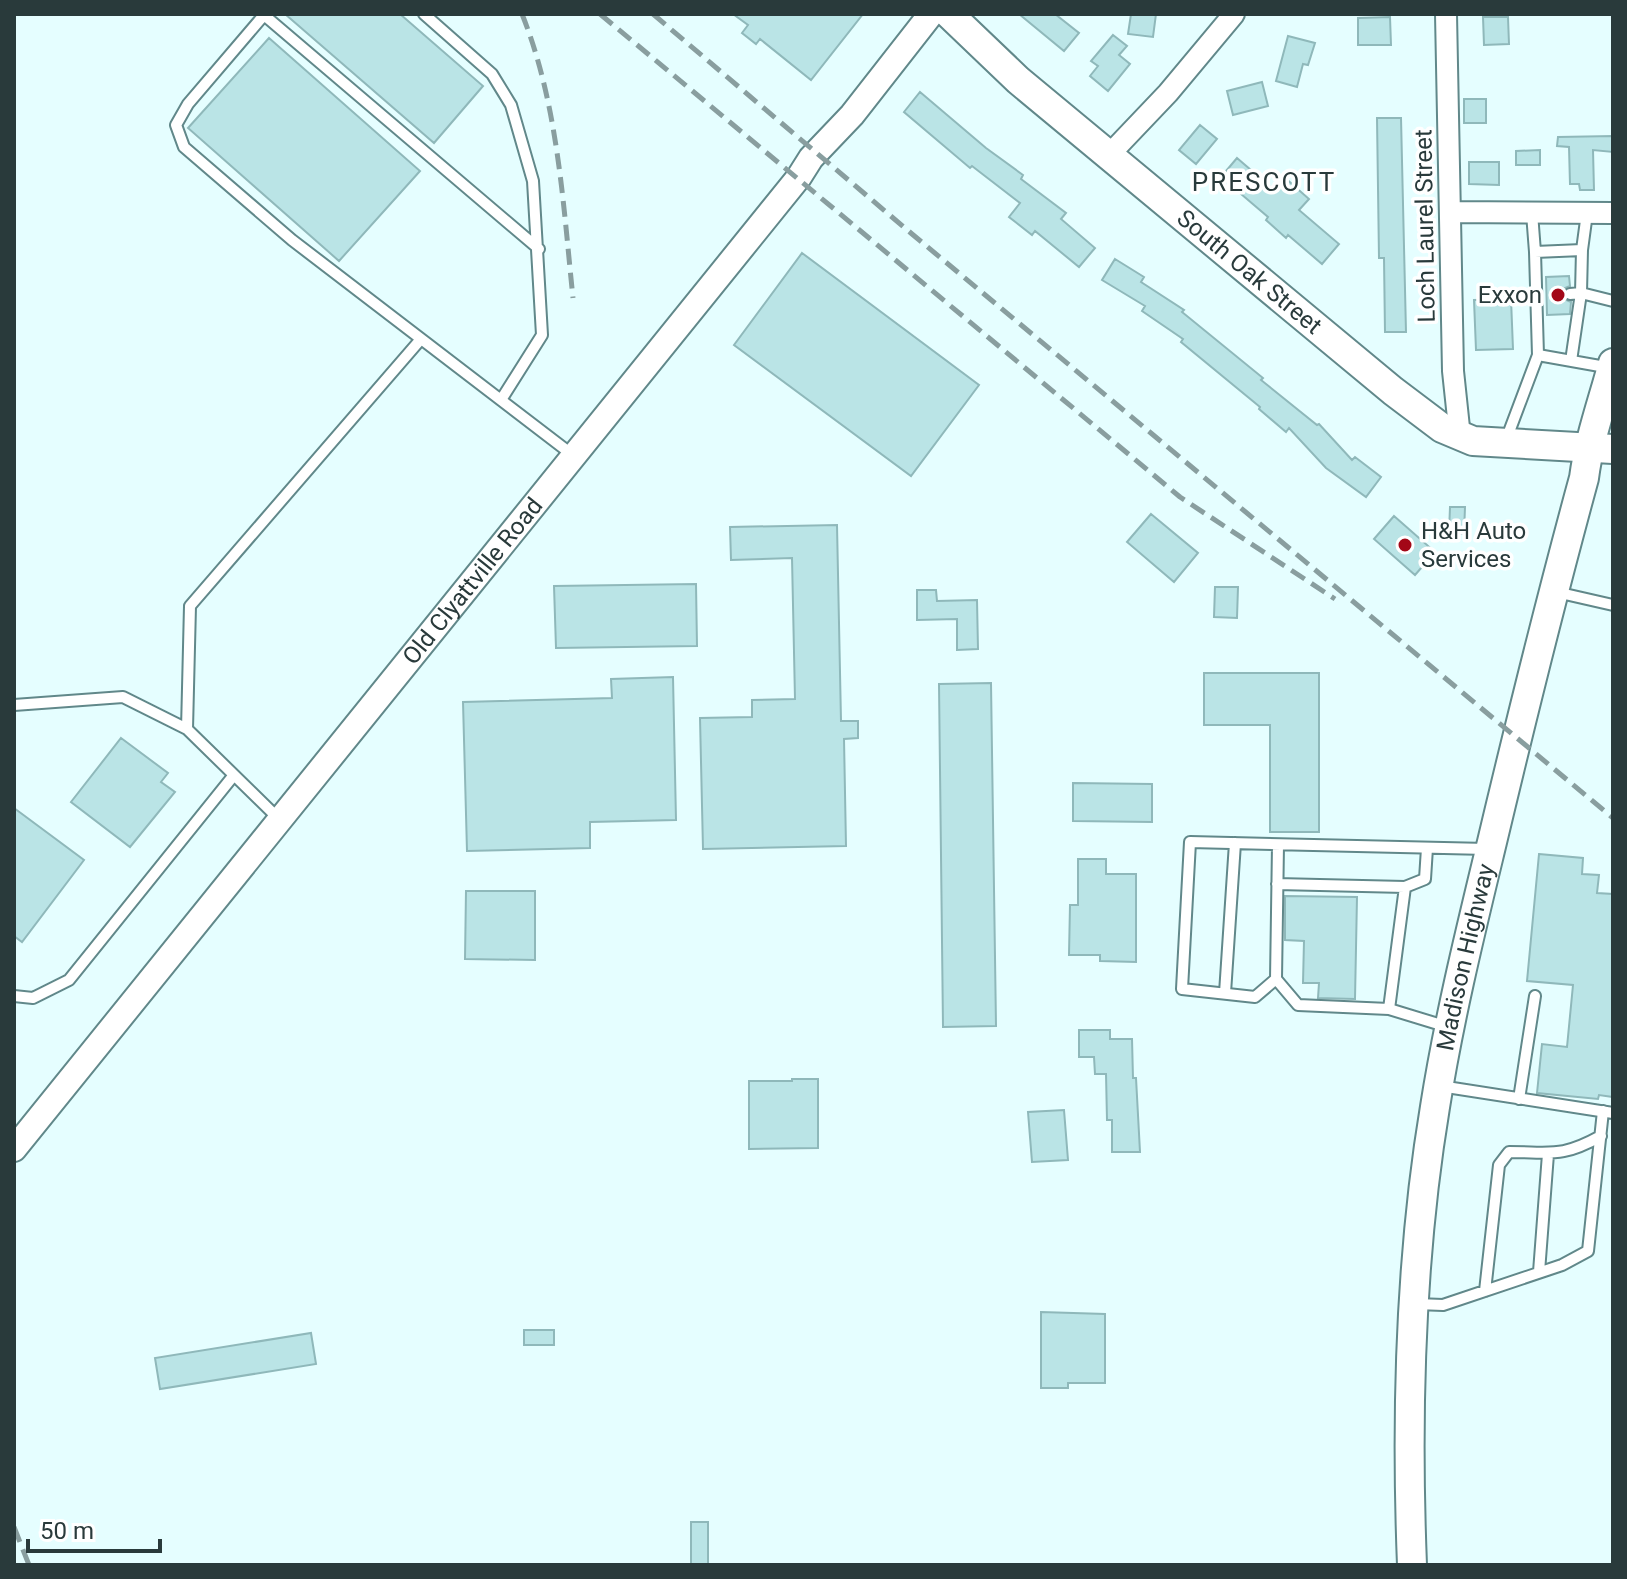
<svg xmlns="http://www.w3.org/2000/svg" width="1627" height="1579" viewBox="0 0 1627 1579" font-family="Roboto,sans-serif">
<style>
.building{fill:#bae4e6;stroke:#8fb8ba;stroke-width:2}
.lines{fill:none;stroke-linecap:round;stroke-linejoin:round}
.service-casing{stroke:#61888a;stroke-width:14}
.minor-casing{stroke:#61888a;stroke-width:24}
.tertiary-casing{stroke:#61888a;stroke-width:28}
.secondary-casing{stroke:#61888a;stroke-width:32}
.service{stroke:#fff;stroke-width:10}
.minor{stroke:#fff;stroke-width:20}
.tertiary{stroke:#fff;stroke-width:24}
.secondary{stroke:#fff;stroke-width:28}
.rail{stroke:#899e9f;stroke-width:5;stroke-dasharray:16 8;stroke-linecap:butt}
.poi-dot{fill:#a30717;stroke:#fff;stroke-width:3}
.labels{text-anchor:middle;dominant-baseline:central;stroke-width:7;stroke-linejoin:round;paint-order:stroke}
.street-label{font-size:24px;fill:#293a3b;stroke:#fff}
.poi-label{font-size:24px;fill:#293a3b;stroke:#fff;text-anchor:end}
.neighbourhood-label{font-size:26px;letter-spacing:2px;fill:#293a3b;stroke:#fff}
</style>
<rect width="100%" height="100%" fill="#e5feff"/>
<!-- building -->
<path class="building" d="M 285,14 L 400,14 L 483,86 L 434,143 Z
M 733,14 L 863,14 L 811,80 L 760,39 L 756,44 L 742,33 L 748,25 Z
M 1019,14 L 1055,14 L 1079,33 L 1064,51 Z
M 1131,14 L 1156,14 L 1153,37 L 1128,34 Z
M 1390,17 L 1391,45 L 1358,45 L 1358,18 Z
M 1483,17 L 1508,17 L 1509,44 L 1484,45 Z
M 1113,35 L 1127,46 L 1119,55 L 1130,64 L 1108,91 L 1090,76 L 1098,66 L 1091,61 Z
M 1288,36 L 1315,43 L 1308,65 L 1303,64 L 1297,87 L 1276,81 Z
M 269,38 L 420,171 L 339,261 L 188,128 Z
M 1262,82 L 1268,106 L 1233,115 L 1227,91 Z
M 920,92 L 986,148 L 1023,175 L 1021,179 L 1066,213 L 1061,219 L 1095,248 L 1079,267 L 1035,231 L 1032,235 L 1009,217 L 1020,203 L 972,166 L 970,168 L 904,112 Z
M 1464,99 L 1486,99 L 1486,123 L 1464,123 Z
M 1377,118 L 1401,118 L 1406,332 L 1385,332 L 1384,258 L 1379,258 Z
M 1200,125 L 1217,139 L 1196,164 L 1179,150 Z
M 1613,136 L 1613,152 L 1593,150 L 1594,190 L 1580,190 L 1579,184 L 1570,184 L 1569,147 L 1557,146 L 1558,137 Z
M 1540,150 L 1540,165 L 1516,165 L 1516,151 Z
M 1237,158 L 1273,189 L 1284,177 L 1309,199 L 1299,210 L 1339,244 L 1322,264 L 1288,235 L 1286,238 L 1266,220 L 1268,217 L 1221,177 Z
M 1469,162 L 1499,162 L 1499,185 L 1469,184 Z
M 802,253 L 979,385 L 911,476 L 734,345 Z
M 1115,259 L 1144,277 L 1141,282 L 1184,310 L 1182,312 L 1263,378 L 1261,380 L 1317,425 L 1319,424 L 1352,460 L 1355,457 L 1381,477 L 1366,497 L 1326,468 L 1289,428 L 1286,432 L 1259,409 L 1260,407 L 1181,342 L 1183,339 L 1142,311 L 1145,306 L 1102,280 Z
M 1569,276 L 1570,286 L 1565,288 L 1562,294 L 1564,299 L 1571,302 L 1570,314 L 1547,315 L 1546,277 Z
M 1511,299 L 1513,349 L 1476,350 L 1474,300 Z
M 1450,507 L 1465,507 L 1464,534 L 1449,533 Z
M 1151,514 L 1198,553 L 1174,582 L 1127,542 Z
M 1394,516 L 1435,552 L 1415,575 L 1374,539 Z
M 837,525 L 841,721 L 858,721 L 858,738 L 844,739 L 846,846 L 703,849 L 700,718 L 752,717 L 752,700 L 795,699 L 792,558 L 731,560 L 730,527 Z
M 696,584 L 697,646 L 556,648 L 554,586 Z
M 1215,587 L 1238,587 L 1237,618 L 1214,617 Z
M 917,590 L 936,590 L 937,601 L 977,600 L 978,649 L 957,650 L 957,619 L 917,620 Z
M 1204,673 L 1319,673 L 1319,832 L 1270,832 L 1270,725 L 1204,725 Z
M 673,677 L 676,820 L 590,822 L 590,848 L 467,851 L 463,702 L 612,698 L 611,679 Z
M 991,683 L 996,1026 L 943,1027 L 939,684 Z
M 121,738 L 168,773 L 161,782 L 175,792 L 130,847 L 71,802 Z
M 1073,783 L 1152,784 L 1152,822 L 1073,821 Z
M 14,808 L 84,860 L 22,942 L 14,936 Z
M 1539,854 L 1583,858 L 1582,874 L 1599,875 L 1597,893 L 1613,894 L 1613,1097 L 1599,1095 L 1598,1099 L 1537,1093 L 1542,1044 L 1567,1047 L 1573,985 L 1527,981 Z
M 1078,859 L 1106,859 L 1106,874 L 1136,874 L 1136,962 L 1100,961 L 1100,955 L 1069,955 L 1070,905 L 1078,905 Z
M 466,891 L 535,891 L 535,960 L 465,959 Z
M 1285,896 L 1357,897 L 1355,999 L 1318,998 L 1319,983 L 1303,983 L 1304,941 L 1285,940 Z
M 1079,1030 L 1110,1030 L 1110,1039 L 1132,1039 L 1133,1078 L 1136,1078 L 1140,1152 L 1112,1152 L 1112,1120 L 1107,1120 L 1106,1074 L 1095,1074 L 1094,1057 L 1079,1057 Z
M 792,1079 L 818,1079 L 818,1148 L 749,1149 L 749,1081 L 792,1081 Z
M 1064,1110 L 1068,1160 L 1032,1162 L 1028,1112 Z
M 1041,1312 L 1105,1314 L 1105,1383 L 1068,1383 L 1068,1388 L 1041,1388 Z
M 524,1330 L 554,1330 L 554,1345 L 524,1345 Z
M 311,1333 L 316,1364 L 160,1389 L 155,1358 Z
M 691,1522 L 708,1522 L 708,1565 L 691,1565 Z"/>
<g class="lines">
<defs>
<path id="service" d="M 262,14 L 264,15 L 188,104 L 176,125 L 184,147 L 292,240 L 574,456
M 424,14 L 492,74 L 511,105 L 533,181 L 542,335 L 501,400
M 264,15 L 539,249
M 1532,213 L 1535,252 L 1582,250 L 1587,213
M 1582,250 L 1581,293 L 1613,301
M 1570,294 L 1581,293 L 1571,361
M 1538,355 L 1611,368
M 1506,440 L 1538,355 L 1535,252
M 1556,592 L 1613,605
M 14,705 L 123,697 L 187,729
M 280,820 L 187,729 L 190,606 L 421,339
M 1278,845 L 1276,979 L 1298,1005 L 1389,1009 L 1448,1027
M 1277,884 L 1405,887 L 1425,879 L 1427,848
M 1276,979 L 1255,997 L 1182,989 L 1190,842 L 1487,849
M 1225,993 L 1235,843
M 14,996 L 33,998 L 69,980 L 234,775
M 1389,1009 L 1405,887
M 1440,1086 L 1613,1113
M 1519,1099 L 1535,996
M 1539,1272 L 1548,1154
M 1485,1291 L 1499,1165 L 1509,1152 C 1552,1152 1561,1158 1601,1136
M 1417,1304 L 1443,1305 L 1562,1265 L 1588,1251 L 1603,1111"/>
<path id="minor" d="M 1446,14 L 1453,371 L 1460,437
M 1109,155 L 1168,93 L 1234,14
M 1451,212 L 1613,213"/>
<g id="tertiary">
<path id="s1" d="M 14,1149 L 799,177 L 811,158 L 852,115 L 931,14"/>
</g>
<g id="secondary">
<path id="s2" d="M 949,14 L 1018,80 L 1393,391 L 1442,428 L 1473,441 L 1613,449"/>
<path id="s3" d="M 1412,1565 C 1406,1413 1410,1257 1435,1107 C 1449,1018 1471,929 1492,842 C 1521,720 1551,599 1584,478 C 1589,439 1603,401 1613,363"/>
</g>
</defs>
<!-- service casing -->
<use href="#service" class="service-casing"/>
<!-- minor casing -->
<use href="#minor" class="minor-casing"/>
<!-- tertiary casing -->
<use href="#tertiary" class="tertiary-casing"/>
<!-- secondary casing -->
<use href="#secondary" class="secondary-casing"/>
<!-- service -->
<use href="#service" class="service"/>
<!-- minor -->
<use href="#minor" class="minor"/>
<!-- tertiary -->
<use href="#tertiary" class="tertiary"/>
<!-- secondary -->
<use href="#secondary" class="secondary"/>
<!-- rail -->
<path class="rail" d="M 522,14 C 558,104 563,203 573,298
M 600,14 L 1180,497 L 1335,599
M 653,14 L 912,234 L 1613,818
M 14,1527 L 29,1565"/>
</g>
<!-- markers -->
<g class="poi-dot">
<circle cx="1558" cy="295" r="8"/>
<circle cx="1405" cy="545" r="8"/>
</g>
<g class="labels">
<!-- street labels -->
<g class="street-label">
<text transform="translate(1425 226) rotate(-91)">Loch Laurel Street</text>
<text stroke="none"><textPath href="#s2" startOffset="396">South Oak Street</textPath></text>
<text stroke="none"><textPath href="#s1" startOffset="730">Old Clyattville Road</textPath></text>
<text stroke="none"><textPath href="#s3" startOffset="612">Madison Highway</textPath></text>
</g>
<!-- poi labels -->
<g class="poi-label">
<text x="1542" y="295">Exxon</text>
<text x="1421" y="531" text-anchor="start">H&amp;H Auto<tspan x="1421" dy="28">Services</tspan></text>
</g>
<!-- neighbourhood labels -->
<g class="neighbourhood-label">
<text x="1264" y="182">PRESCOTT</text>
</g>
</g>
<!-- border -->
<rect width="1627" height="1579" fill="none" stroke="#293a3b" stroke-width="32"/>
<!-- scale -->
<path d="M28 1539v12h132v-12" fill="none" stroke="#293a3b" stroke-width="4"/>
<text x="40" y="1539" font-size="24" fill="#293a3b" stroke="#ffffff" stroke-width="6" paint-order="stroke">50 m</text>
</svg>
